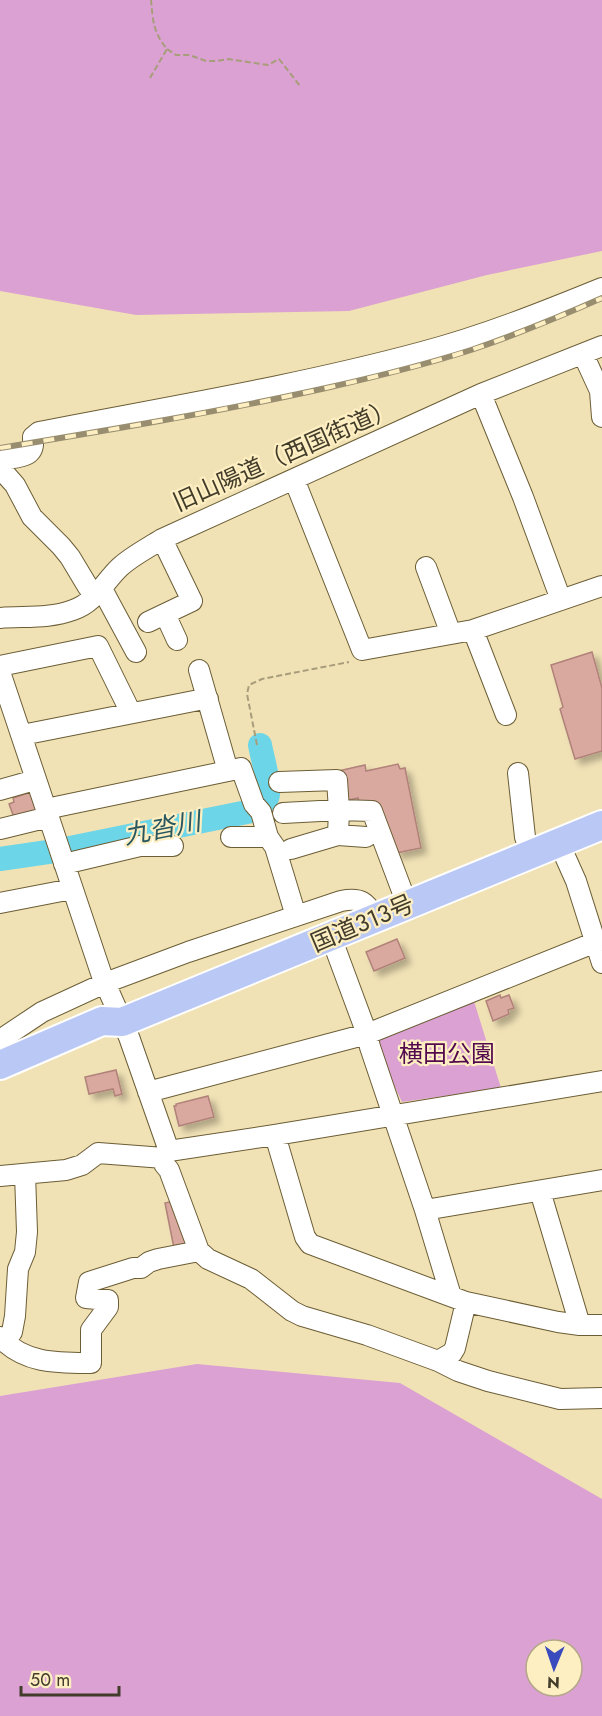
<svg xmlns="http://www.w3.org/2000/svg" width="602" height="1716" viewBox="0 0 602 1716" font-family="Jost,'Noto Sans JP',sans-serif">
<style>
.green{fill:#daa1d2;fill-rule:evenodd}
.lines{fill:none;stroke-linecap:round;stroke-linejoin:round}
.river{stroke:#6cd5e8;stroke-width:24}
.building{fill:#d9a89f;stroke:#b08279;stroke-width:1.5;filter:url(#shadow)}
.minor-casing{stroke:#6b5d35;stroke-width:22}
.highway-casing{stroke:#fff;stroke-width:32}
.path{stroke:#a89d7b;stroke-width:2;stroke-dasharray:6 3;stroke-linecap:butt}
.minor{stroke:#fff;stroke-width:20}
.highway{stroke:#bac8f6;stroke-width:28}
.rail-casing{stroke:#988e6f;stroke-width:6}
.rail{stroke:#feefc3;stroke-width:4;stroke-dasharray:11;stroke-linecap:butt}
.labels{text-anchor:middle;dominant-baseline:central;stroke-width:4.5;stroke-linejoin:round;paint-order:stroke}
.street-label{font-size:24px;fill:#423c2a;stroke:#feefc3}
.park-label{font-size:24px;fill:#53094e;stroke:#feefc3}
.water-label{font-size:26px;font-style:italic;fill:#295760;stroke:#feefc3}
</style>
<defs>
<filter id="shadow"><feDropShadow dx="5.5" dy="5.5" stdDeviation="3" flood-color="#0004"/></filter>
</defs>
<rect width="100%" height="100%" fill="#f1e2b6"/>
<!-- green -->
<path class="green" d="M 0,0 L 602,0 L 602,251 L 487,275 L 349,311 L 136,315 L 0,291 Z
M 473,998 L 501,1088 L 402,1102 L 376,1047 L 381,1036 Z
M 197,1364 L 400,1383 L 602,1499 L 602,1716 L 0,1716 L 0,1396 ZM 536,1650 L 572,1650 L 572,1686 L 536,1686 Z"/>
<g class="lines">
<!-- river -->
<path class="river" d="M 0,859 L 55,851 L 252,811 C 257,807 264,804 267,798 C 272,789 262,757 260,745"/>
</g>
<!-- building -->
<path class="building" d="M 592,652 L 602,688 L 602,751 L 575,759 L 560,709 L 563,707 L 551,665 Z
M 398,764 L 400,769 L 405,768 L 421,848 L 396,853 L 391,833 L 375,836 L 376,812 L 374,801 L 359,804 L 358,798 L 344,801 L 338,771 L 365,765 L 366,771 Z
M 34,791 L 41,812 L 15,820 L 9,804 L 14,802 L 13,798 Z
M 397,939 L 405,958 L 374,971 L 366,952 Z
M 500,995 L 501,998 L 509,995 L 514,1008 L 508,1010 L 509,1014 L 493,1021 L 486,1001 Z
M 116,1070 L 122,1094 L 115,1096 L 113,1089 L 89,1094 L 85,1077 Z
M 208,1096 L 214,1117 L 179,1126 L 174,1106 L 176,1106 L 176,1104 Z
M 178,1200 L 187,1245 L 174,1248 L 165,1203 Z"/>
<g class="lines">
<defs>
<path id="minor" d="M 583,354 L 600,391 L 602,417
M 481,394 L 523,497 L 561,600
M 0,460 C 8,458 25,458 30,452 C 34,448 33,442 33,437 L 39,432 C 167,407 296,386 422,352 C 483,336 543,312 602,288
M 0,468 L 15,485 L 32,517 L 61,546 L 70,557 L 88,587 L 96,595
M 294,479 L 362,650 L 473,630 L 602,586
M 426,567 L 451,634
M 102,589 L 136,652
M 165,614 L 177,640
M 0,618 C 25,616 49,619 73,610 C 95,603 104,582 120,567 C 132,556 148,548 162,539 L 481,394 L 602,346
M 148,622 L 192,601 L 162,539
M 473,630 L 506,715
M 0,666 L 98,646 L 131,713
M 199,670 L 228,771 L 241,768 L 254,804 L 261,812 L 268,837 L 275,847 L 296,916
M 0,672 L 102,976 L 129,1037 L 169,1151 L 164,1158 L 164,1164 L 169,1170 L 199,1251 L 208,1259 L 251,1279 L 292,1311 L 302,1316 L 367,1335 L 438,1361 L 458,1371 L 488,1381 L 560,1399 L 602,1398
M 22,735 L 204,699 L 208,699
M 518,773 L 525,837 L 531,854
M 279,782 L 337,780 L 339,810 L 338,835
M 0,790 L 35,780
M 46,809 L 228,771
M 283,813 L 339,810 L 372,811 L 407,904
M 0,829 L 49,817
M 231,837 L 268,837
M 559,843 L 576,881 L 602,963
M 291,849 L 338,835 L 366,837
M 64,864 L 140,846 L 173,846
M 0,903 L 72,889
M 331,937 L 367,1034 L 370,1047 L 425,1210 L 451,1296
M 0,1040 L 42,1012 L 105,983 L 188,952 L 341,901 C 361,897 366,902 376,918
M 148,1092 L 367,1034 L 596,942
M 275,1135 L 305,1237 L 310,1244 L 466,1302 L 558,1322 L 580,1325 L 602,1325
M 169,1151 L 275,1135 L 602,1081
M 0,1176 L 66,1170 L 82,1165 L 98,1153 L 164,1158
M 540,1191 L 580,1325
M 425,1210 L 602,1180
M 0,1337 C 24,1364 58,1363 91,1363 L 91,1330 L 108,1307 L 108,1300 L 86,1298 L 89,1282 L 133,1268 L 141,1268 L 149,1262 L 158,1259 L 199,1251
M 4,1342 L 12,1332 L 15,1316 L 18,1269 L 25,1252 L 27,1232 L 25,1174
M 438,1361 L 452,1353 L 455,1348 L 466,1302"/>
<path id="highway" d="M 0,1065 L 102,1021 L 122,1022 L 602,825"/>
</defs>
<!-- minor casing -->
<use href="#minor" class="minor-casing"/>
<!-- highway casing -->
<use href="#highway" class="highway-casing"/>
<!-- path -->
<path class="path" d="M 167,49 L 176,55 L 189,55 L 206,61 L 217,61 L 228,59 L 268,65 L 279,59 L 300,86
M 150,78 L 167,49 C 153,32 153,21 151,0
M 257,745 L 247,694 L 249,685 L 262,679 L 349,662"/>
<!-- minor -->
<use href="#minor" class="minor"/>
<!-- highway -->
<use href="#highway" class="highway"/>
<defs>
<path id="rail" d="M 0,448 C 109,430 218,412 326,388 C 375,377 424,365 471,350 C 515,335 559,317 602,298"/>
</defs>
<!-- rail casing -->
<use href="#rail" class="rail-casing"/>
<!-- rail -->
<use href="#rail" class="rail"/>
</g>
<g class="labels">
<!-- street labels -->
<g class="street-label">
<text transform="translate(284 455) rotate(-24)">旧山陽道（西国街道）</text>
<text transform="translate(362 923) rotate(-23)">国道313号</text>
</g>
<!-- park labels -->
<g class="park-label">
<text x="447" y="1053">横田公園</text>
</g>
<!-- water labels -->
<g class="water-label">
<text transform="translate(162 828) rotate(-11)">九沓川</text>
</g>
</g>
<!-- north arrow -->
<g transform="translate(554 1668) rotate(182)"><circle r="28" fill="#feefc3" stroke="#b3a786" stroke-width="1.5"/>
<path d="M0-4.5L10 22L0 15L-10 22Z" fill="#3a4bbe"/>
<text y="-9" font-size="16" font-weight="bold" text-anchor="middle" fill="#423c2a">N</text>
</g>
<!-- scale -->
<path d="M21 1686v9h98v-9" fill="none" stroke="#423c2a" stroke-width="3"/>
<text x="30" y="1686" font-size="18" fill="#423c2a" stroke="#feefc3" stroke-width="4.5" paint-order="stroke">50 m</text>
</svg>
